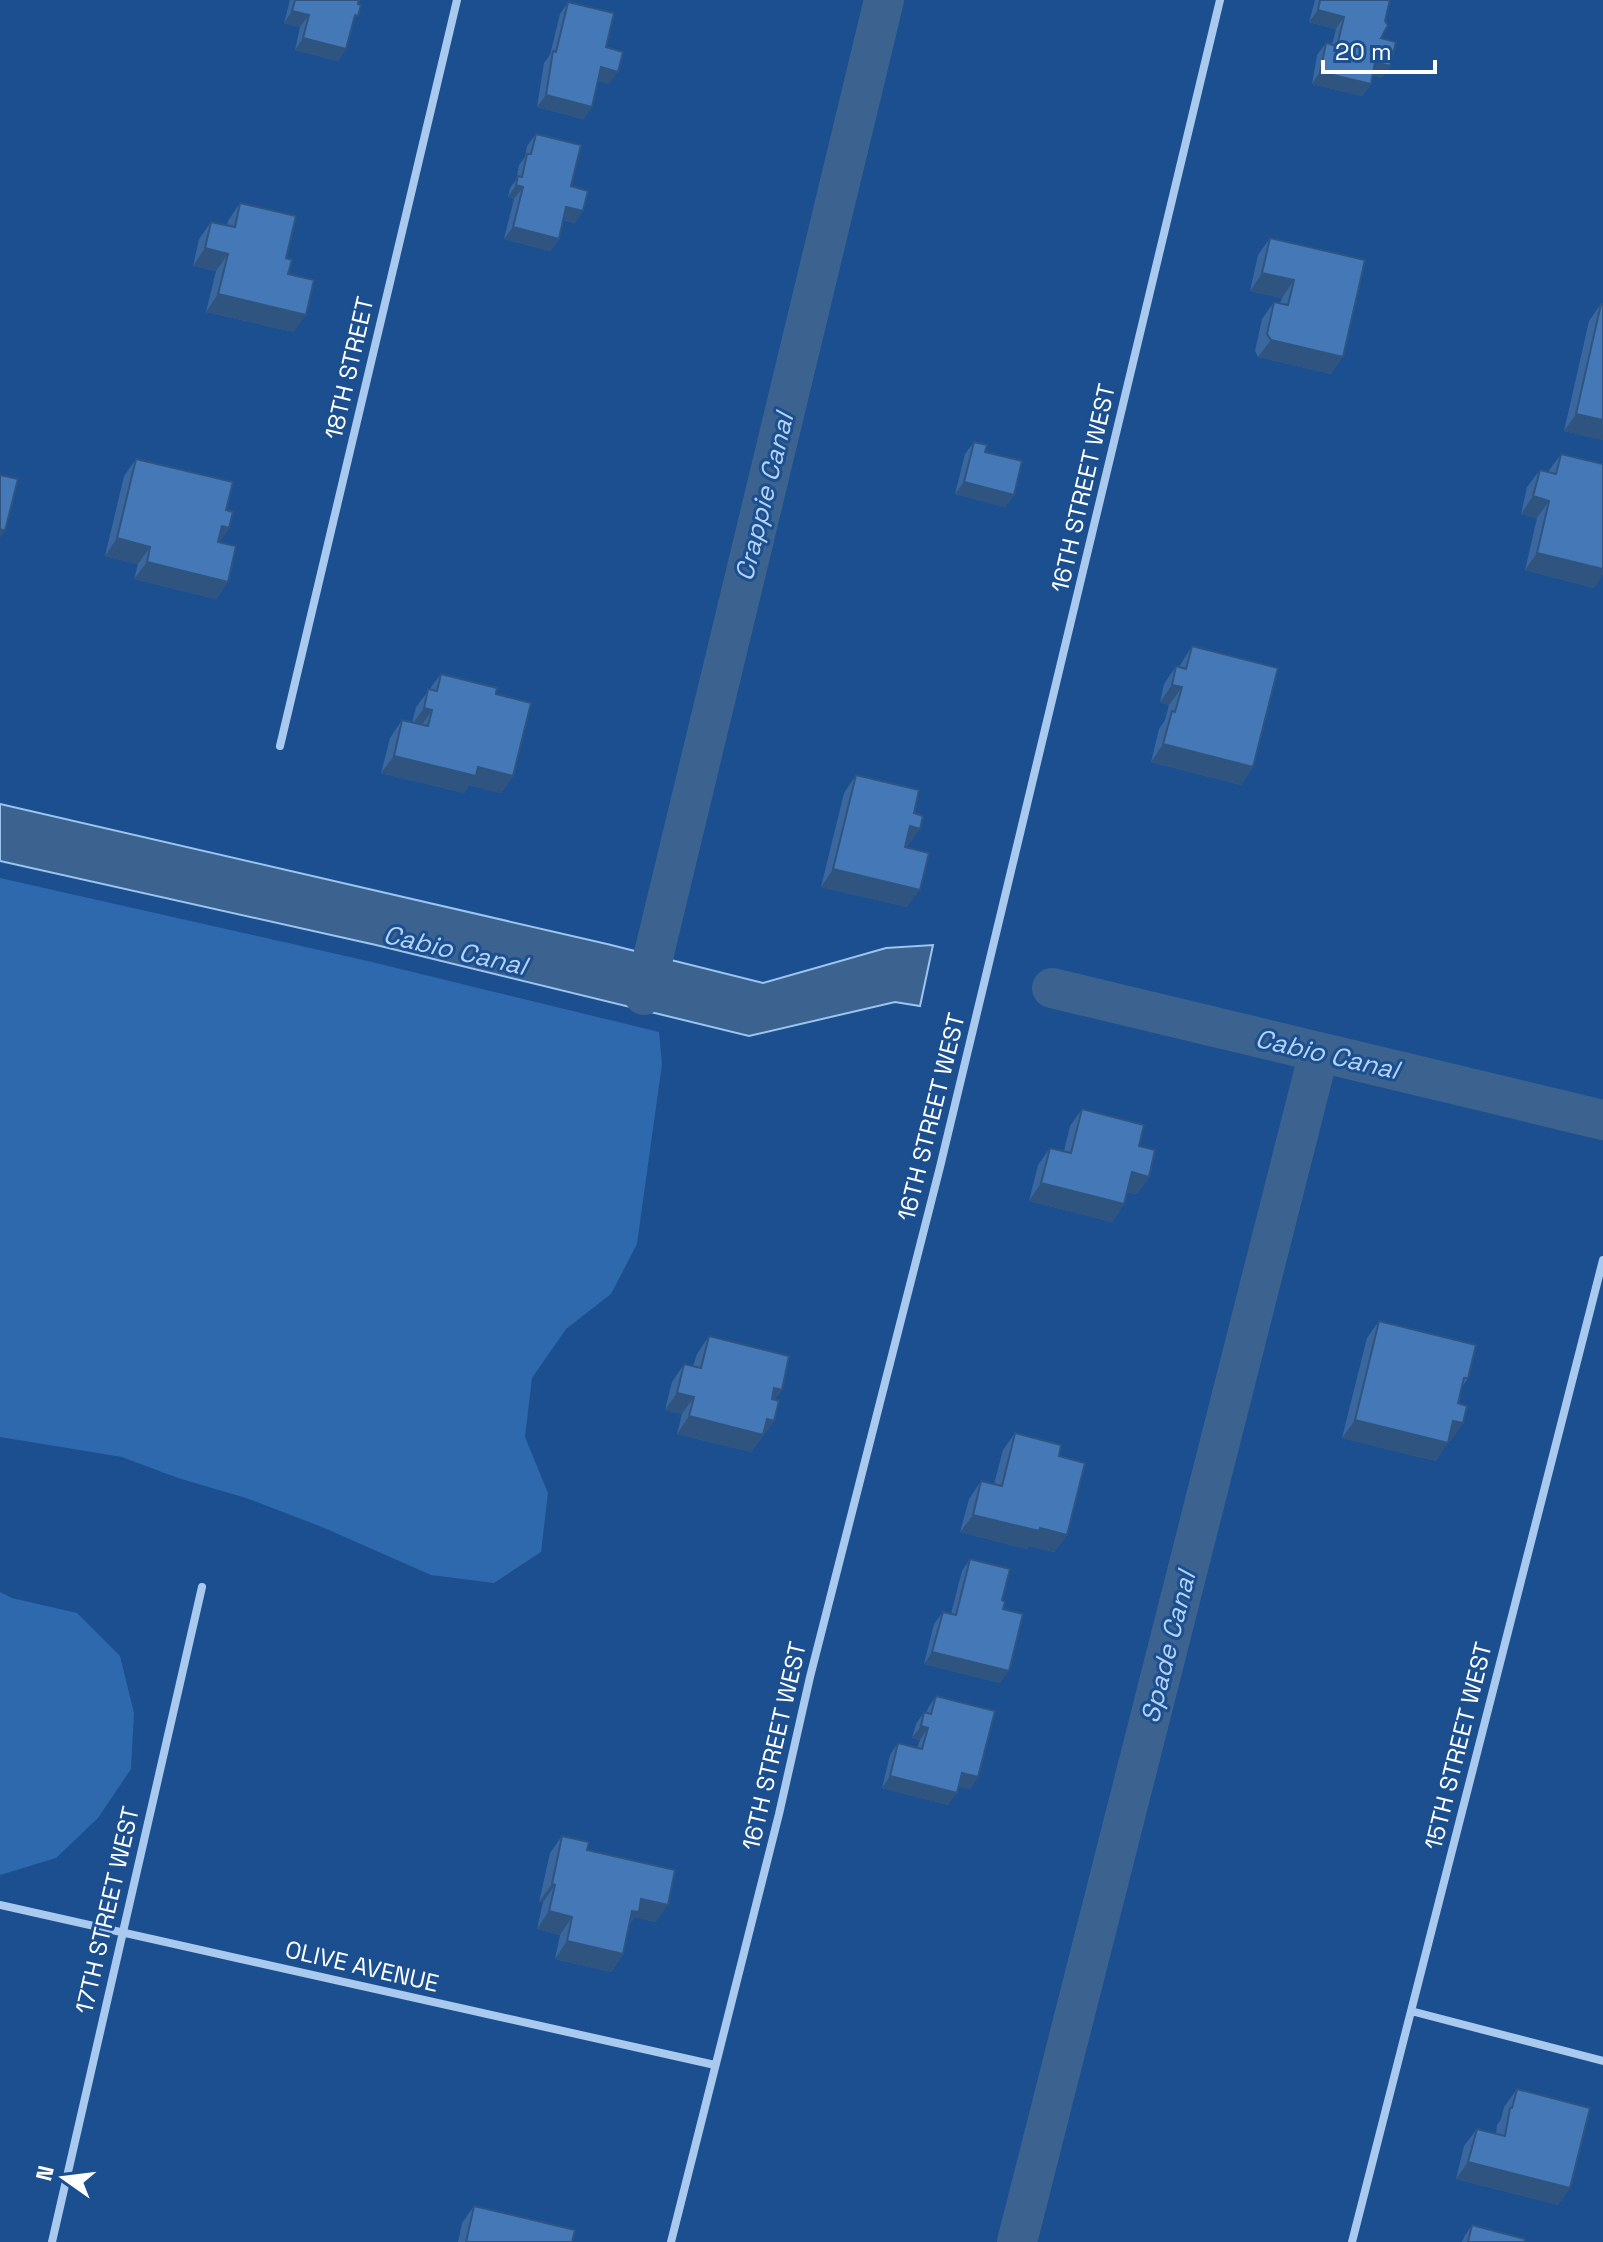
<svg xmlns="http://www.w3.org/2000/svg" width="1603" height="2242" viewBox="0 0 1603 2242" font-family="'Space Grotesk',sans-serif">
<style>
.green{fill:#2e69ad}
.water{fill:#3c6290;stroke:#9cc4f0;stroke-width:2}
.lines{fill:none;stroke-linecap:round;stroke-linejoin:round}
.canal{stroke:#3c6290;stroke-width:40}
.street{stroke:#a9c9ee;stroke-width:8}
.wall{fill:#3a679d}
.shaded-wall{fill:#305480}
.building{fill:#4478b7;stroke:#305480;stroke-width:2}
.labels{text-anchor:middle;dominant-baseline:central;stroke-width:6;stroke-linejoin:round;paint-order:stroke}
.street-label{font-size:24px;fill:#fff;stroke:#1b4f8f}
.water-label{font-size:26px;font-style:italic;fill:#b5d3f5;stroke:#1b4f8f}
</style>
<rect width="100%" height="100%" fill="#1b4f8f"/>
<!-- green -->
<path class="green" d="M 0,878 L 372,962 L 659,1032 L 662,1064 L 637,1244 L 611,1294 L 566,1329 L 532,1378 L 525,1437 L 548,1493 L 541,1552 L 494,1583 L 431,1575 L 322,1527 L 246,1498 L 178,1478 L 122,1457 L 0,1437 Z
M 0,1592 L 12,1598 L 77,1613 L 120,1656 L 134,1713 L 131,1769 L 98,1818 L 56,1858 L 0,1875 Z"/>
<!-- water -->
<path class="water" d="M 0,804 L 607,944 L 763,983 L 886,948 L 933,945 L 920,1006 L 895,1002 L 749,1036 L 376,945 L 0,861 Z"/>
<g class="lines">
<!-- canal -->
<path class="canal" d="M 1052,988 L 1603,1120
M 644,995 L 884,0
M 1017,2242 L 1319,1052"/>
<!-- street -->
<path class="street" d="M 280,746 L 457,0
M 0,1905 L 715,2065
M 1411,2011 L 1603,2061
M 52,2242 L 202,1587
M 671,2242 L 779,1814 L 810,1677 L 940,1167 L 1220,0
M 1352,2242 L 1603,1260"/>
</g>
<!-- wall -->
<path class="wall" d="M 290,0 L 359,0 L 346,49 L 338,61 L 295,50 L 300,27 L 284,23 Z
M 1315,0 L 1390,0 L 1381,38 L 1390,66 L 1382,78 L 1372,75 L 1371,84 L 1362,96 L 1312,84 L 1317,55 L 1326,43 L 1332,44 L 1336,29 L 1309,22 Z
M 568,2 L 609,84 L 598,81 L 592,107 L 583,119 L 537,107 L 544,63 L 550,55 L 560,14 Z
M 536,134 L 571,186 L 575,223 L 563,220 L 559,239 L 550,251 L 504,239 L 514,199 L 508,197 L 510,188 L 516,180 L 519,165 L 525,157 L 527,146 Z
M 240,203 L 286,258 L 294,332 L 206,312 L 216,271 L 193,266 L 199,239 L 211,222 L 227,225 L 228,221 Z
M 1270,238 L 1365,260 L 1331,374 L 1258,357 L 1255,351 L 1262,319 L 1274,302 L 1280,303 L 1282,298 L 1250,291 L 1258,255 Z
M 1601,304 L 1603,304 L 1603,440 L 1564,431 L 1589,321 Z
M 974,442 L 985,452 L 1014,495 L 1005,507 L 955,494 L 965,454 Z
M 1561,454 L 1594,588 L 1525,570 L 1537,518 L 1521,514 L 1527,487 L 1540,470 L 1548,472 Z
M 136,459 L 229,528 L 219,542 L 228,582 L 216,599 L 134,579 L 138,564 L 105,556 L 124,476 Z
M 1192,646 L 1253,767 L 1241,785 L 1151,762 L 1159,729 L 1165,720 L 1169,705 L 1160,702 L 1164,684 L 1176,666 L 1179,667 Z
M 441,674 L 496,694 L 513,776 L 501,793 L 469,785 L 464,793 L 381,773 L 390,738 L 402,720 L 412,723 L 416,707 Z
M 856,775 L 914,813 L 908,846 L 906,846 L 907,907 L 821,887 L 844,793 Z
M 1082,1109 L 1139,1146 L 1149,1177 L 1137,1194 L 1127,1192 L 1124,1204 L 1112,1222 L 1029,1201 L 1038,1165 L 1050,1148 L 1064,1151 L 1070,1126 Z
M 1379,1321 L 1468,1378 L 1462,1387 L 1451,1441 L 1448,1440 L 1436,1461 L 1342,1438 L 1367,1338 Z
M 709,1336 L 775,1400 L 774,1421 L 751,1452 L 677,1434 L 682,1414 L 665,1410 L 672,1382 L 684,1364 L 693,1366 L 697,1354 Z
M 1015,1433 L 1059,1456 L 1067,1535 L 1054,1552 L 1029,1546 L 1027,1549 L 960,1532 L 969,1499 L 981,1481 L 994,1484 L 1003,1450 Z
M 970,1559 L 1002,1600 L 1003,1609 L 1000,1683 L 924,1664 L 934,1624 L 943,1612 L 951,1614 L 962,1571 Z
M 936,1696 L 978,1777 L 970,1789 L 958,1786 L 948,1805 L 882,1788 L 890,1755 L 898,1743 L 917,1748 L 920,1740 L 912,1738 L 916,1724 L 924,1712 L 926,1713 L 928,1708 Z
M 562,1836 L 587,1850 L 656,1922 L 635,1917 L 629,1925 L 623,1954 L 611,1972 L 555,1959 L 560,1935 L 537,1929 L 543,1902 L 539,1902 L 550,1853 Z
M 1517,2089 L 1570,2188 L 1558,2205 L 1456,2179 L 1464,2146 L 1477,2129 L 1496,2134 L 1497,2125 L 1501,2119 L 1504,2107 Z
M 474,2206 L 572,2242 L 458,2242 L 462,2223 Z
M 1472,2225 L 1524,2242 L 1462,2242 L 1464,2237 Z"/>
<!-- shaded-wall -->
<path class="shaded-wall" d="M 1318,10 L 1344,17 L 1336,29 L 1309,22 Z
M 292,11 L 309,15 L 300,27 L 284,23 Z
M 303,38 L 346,49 L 338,61 L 295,50 Z
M 1375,62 L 1390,66 L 1382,78 L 1367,74 Z
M 601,67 L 618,72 L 609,84 L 592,79 Z
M 1320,72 L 1371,84 L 1362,96 L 1312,84 Z
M 546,95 L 592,107 L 583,119 L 537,107 Z
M 516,185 L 523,187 L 514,199 L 508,197 Z
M 566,207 L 583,211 L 575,223 L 558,218 Z
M 513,227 L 559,239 L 550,251 L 504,239 Z
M 205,248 L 228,254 L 216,271 L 193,266 Z
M 1262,273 L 1294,280 L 1282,298 L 1250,291 Z
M 218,294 L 306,315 L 294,332 L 206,312 Z
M 1271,340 L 1343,357 L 1331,374 L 1258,357 Z
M 1576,414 L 1603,420 L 1603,440 L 1564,431 Z
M 964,482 L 1014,495 L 1005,507 L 955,494 Z
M 1533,496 L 1549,501 L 1537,518 L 1521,514 Z
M 222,526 L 229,528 L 217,546 Z
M 0,529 L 5,531 L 0,538 Z
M 117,538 L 150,547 L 138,564 L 105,556 Z
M 1537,553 L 1603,569 L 1603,575 L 1594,588 L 1525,570 Z
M 147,562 L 228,582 L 216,599 L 134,579 Z
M 1172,685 L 1182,687 L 1169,705 L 1160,702 Z
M 424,708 L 432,710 L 420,728 L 411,726 Z
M 1163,744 L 1253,767 L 1241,785 L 1151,762 Z
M 394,756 L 478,767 L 513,776 L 501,793 L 469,785 L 464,793 L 381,773 Z
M 910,826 L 920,829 L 908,846 L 898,844 Z
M 833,869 L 920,890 L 907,907 L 821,887 Z
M 1132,1172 L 1149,1177 L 1137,1194 L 1120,1190 Z
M 1041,1183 L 1124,1204 L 1112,1222 L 1029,1201 Z
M 774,1388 L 782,1390 L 769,1407 Z
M 677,1393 L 694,1397 L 682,1414 L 665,1410 Z
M 689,1416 L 767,1419 L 774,1421 L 751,1452 L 677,1434 Z
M 1355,1420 L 1448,1443 L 1436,1461 L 1342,1438 Z
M 1453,1421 L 1463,1423 L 1451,1441 L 1441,1438 Z
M 973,1515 L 1040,1528 L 1067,1535 L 1054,1552 L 1029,1546 L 1027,1549 L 960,1532 Z
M 932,1652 L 1009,1671 L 1000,1683 L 924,1664 Z
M 921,1726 L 928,1728 L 920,1740 L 912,1738 Z
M 962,1773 L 978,1777 L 970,1789 L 953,1785 Z
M 890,1776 L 957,1793 L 948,1805 L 882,1788 Z
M 552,1884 L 555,1885 L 543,1902 L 539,1902 Z
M 641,1899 L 668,1905 L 656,1922 L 635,1917 L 626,1929 L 620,1928 Z
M 549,1911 L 572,1917 L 560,1935 L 537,1929 Z
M 567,1941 L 623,1954 L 611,1972 L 555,1959 Z
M 1468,2162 L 1570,2188 L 1558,2205 L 1456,2179 Z"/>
<!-- building -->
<path class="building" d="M 295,0 L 359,0 L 358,4 L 361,5 L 358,16 L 355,15 L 346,49 L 303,38 L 309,15 L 292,11 Z
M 1320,0 L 1390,0 L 1385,21 L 1388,25 L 1381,38 L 1396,42 L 1390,66 L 1375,62 L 1371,84 L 1320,72 L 1326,43 L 1337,46 L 1344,17 L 1318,10 Z
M 568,2 L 614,13 L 606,47 L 623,52 L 618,72 L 601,67 L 592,107 L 546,95 L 553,51 L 556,52 Z
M 536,134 L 581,145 L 571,186 L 588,191 L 583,211 L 566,207 L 559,239 L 513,227 L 523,187 L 516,185 L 518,176 L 522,177 L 527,154 L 531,154 Z
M 240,203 L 296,216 L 286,258 L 292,260 L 288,274 L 314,280 L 306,315 L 218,294 L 228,254 L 205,248 L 211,222 L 235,227 Z
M 1270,238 L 1365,260 L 1343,357 L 1271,340 L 1267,334 L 1274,302 L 1288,305 L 1294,280 L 1262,273 Z
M 1601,304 L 1603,304 L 1603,420 L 1576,414 Z
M 974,442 L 987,445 L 985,452 L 1022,461 L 1014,495 L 964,482 Z
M 1561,454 L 1603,464 L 1603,569 L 1537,553 L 1549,501 L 1533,496 L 1540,470 L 1556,474 Z
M 136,459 L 233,482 L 226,510 L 233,512 L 229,528 L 222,526 L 218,542 L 236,546 L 228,582 L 147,562 L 150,547 L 117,538 Z
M 0,475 L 18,479 L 5,531 L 0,529 Z
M 1192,646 L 1278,668 L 1253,767 L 1163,744 L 1172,711 L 1175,712 L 1182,687 L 1172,685 L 1176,666 L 1186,669 Z
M 441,674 L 497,688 L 496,694 L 531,703 L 513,776 L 478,767 L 476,776 L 394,756 L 402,720 L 428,726 L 432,710 L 424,708 L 428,689 L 437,691 Z
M 856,775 L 919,790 L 914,813 L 923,816 L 920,829 L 910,826 L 905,847 L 929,853 L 920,890 L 833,869 Z
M 1082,1109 L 1144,1125 L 1139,1146 L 1155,1150 L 1149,1177 L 1132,1172 L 1124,1204 L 1041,1183 L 1050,1148 L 1071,1153 Z
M 1379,1321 L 1476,1345 L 1468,1378 L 1464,1378 L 1458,1403 L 1467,1406 L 1463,1423 L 1453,1421 L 1448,1443 L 1355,1420 Z
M 709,1336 L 789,1356 L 782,1390 L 774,1388 L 772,1399 L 779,1401 L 774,1421 L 767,1419 L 763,1435 L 689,1416 L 694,1397 L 677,1393 L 684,1364 L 701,1368 Z
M 1015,1433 L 1061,1445 L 1059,1456 L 1085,1463 L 1067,1535 L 1040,1528 L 1039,1531 L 973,1515 L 981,1481 L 1002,1486 Z
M 970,1559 L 1010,1569 L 1002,1600 L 1005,1602 L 1003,1609 L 1023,1614 L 1009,1671 L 932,1652 L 943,1612 L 956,1615 Z
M 936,1696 L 995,1711 L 978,1777 L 962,1773 L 957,1793 L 890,1776 L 898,1743 L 922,1749 L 928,1728 L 921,1726 L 924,1712 L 931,1714 Z
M 562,1836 L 589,1842 L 587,1850 L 675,1870 L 668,1905 L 641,1899 L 639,1912 L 632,1911 L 623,1954 L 567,1941 L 572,1917 L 549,1911 L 555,1885 L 552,1884 Z
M 1517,2089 L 1590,2108 L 1570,2188 L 1468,2162 L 1477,2129 L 1505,2136 L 1510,2108 L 1512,2108 Z
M 474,2206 L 575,2230 L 572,2242 L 466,2242 Z
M 1472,2225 L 1525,2239 L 1524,2242 L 1468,2242 Z"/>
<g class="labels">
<!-- street labels -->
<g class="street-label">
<text transform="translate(349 368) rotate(-77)">18TH STREET</text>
<text transform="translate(1083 488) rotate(-77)">16TH STREET WEST</text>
<text transform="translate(931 1117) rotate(-76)">16TH STREET WEST</text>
<text transform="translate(774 1746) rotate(-77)">16TH STREET WEST</text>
<text transform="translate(1458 1746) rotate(-76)">15TH STREET WEST</text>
<text transform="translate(107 1910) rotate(-77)">17TH STREET WEST</text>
<text transform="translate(362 1966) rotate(13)">OLIVE AVENUE</text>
</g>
<!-- water labels -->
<g class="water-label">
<text transform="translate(764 497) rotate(-76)">Crappie Canal</text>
<text transform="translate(455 950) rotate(13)">Cabio Canal</text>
<text transform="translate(1327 1054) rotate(13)">Cabio Canal</text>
<text transform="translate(1168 1647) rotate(-76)">Spade Canal</text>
</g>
</g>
<!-- north arrow -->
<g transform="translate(64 2178) rotate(284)" stroke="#1b4f8f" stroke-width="6" paint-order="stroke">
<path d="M0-6L14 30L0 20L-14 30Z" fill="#ffffff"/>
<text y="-12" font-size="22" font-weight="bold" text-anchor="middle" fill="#ffffff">N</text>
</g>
<!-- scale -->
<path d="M1323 60v12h112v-12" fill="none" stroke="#ffffff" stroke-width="4"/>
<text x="1335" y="60" font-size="24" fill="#ffffff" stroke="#1b4f8f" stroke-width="6" paint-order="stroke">20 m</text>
</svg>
